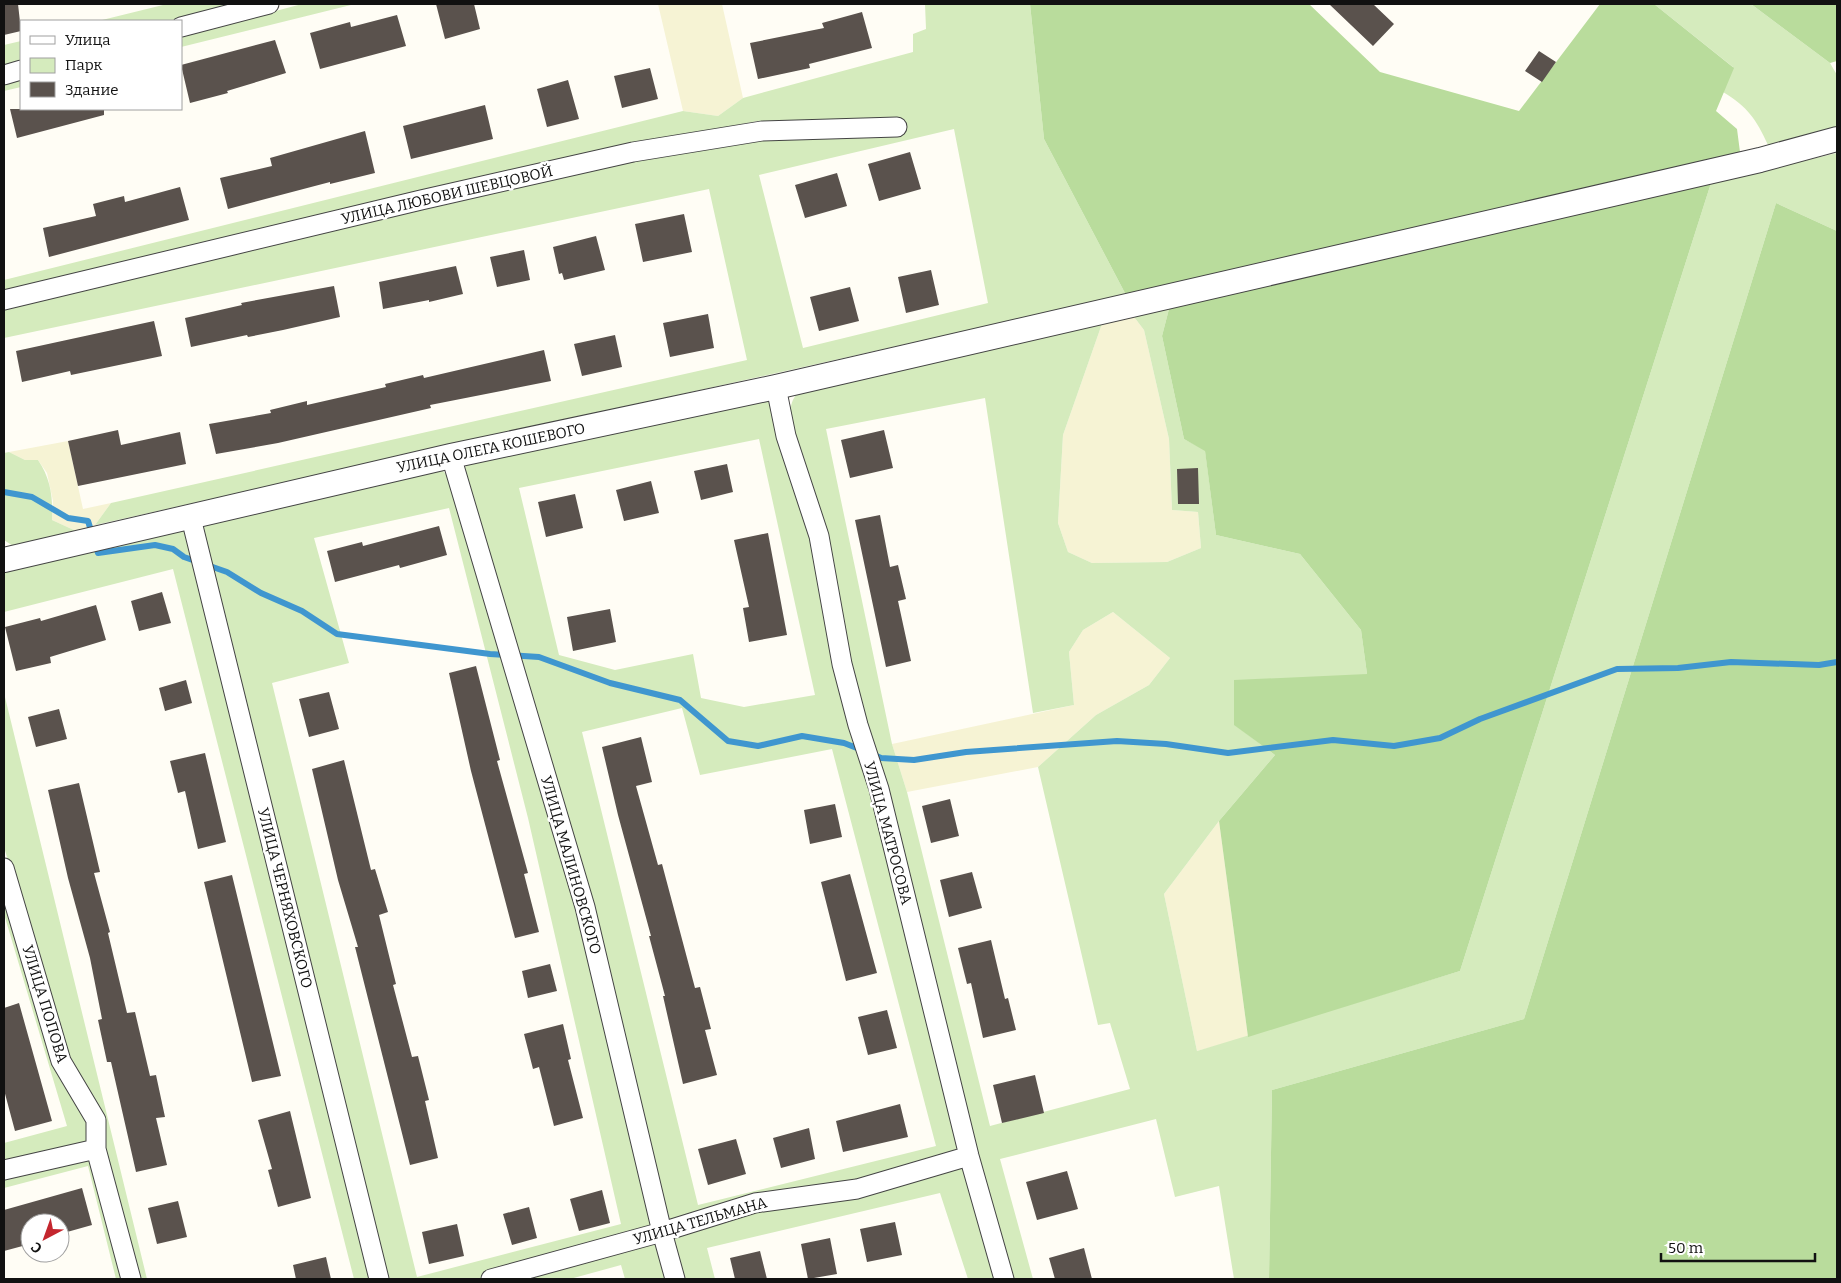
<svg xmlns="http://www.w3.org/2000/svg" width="1841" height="1283" viewBox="0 0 1841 1283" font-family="Bitter,serif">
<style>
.farmland{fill:#f6f3d4}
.green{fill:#d5ebbd;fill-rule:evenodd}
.forest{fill:#b9dc9c}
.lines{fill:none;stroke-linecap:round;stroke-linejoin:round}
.stream{stroke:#3f96cf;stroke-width:6}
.building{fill:#5a524d}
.minor-casing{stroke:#444;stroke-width:21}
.tertiary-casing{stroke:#444;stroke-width:26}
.minor{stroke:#fff;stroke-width:19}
.tertiary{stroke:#fff;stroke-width:24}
.labels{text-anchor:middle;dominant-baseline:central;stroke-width:5;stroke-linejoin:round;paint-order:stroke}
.street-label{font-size:15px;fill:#111;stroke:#fff}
</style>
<rect width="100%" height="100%" fill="#fffdf5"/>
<!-- farmland -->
<path class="farmland" d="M 658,4 L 722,4 L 743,98 L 718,116 L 683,111 Z
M 1131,313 L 1144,330 L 1169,439 L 1172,510 L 1198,512 L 1201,548 L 1167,562 L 1092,563 L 1068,552 L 1058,523 L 1063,435 L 1104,318 Z
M 68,441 L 83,509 L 111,503 L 95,525 L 76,531 L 52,520 L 53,501 L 47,473 L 38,460 L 25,460 L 9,452 Z
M 1113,612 L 1170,658 L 1149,685 L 1096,715 L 1038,767 L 907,792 L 892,744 L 1074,705 L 1069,652 L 1083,630 Z
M 1219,821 L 1248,1037 L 1197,1051 L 1164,894 Z"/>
<!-- green -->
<path class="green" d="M 167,4 L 237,4 L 172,21 L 98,21 Z
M 302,4 L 355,4 L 181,47 L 181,36 Z
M 925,4 L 1030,4 L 1044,139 L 1126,295 L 95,525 L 111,503 L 747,360 L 709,189 L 4,338 L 4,306 L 636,161 L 895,118 L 758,121 L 638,144 L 4,293 L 4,280 L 683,111 L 718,116 L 743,98 L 913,52 L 913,34 L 926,29 ZM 954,129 L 988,303 L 803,348 L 759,175 Z
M 1654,4 L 1751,4 L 1830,63 L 1837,75 L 1837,128 L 1768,145 C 1756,119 1748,107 1723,92 L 1733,67 Z
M 21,41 L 21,62 L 4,67 L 4,45 Z
M 21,78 L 21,87 L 4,91 L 4,83 Z
M 1837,153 L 1837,231 L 1776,203 L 1524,1019 L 1272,1090 L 1269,1279 L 1234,1279 L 1219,1186 L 1175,1197 L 1156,1119 L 1000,1159 L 1033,1279 L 1010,1279 L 870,747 L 791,430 C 790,415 788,403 799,391 L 1104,318 L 1063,435 L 1058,523 L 1068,552 L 1092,563 L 1167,562 L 1201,548 L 1198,512 L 1172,510 L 1169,439 L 1144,330 L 1131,313 L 1170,305 L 1162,336 L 1184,439 L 1205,450 L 1216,535 L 1300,554 L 1361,630 L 1367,674 L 1235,725 L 1275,755 L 1219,821 L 1164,894 L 1197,1051 L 1460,971 L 1711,183 ZM 985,398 L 1033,713 L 1074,705 L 1069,652 L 1083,630 L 1113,612 L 1170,658 L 1149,685 L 1096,715 L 1038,767 L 1098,1025 L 1110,1023 L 1130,1089 L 990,1126 L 907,792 L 892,744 L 826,429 Z
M 766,395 L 771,400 L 814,538 L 961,1150 L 856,1186 L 669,1225 L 462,473 L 467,464 ZM 759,439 L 815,695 L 744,707 L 701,698 L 693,654 L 615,670 L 559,655 L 519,488 ZM 682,708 L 700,775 L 832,749 L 936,1146 L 698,1205 L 582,732 Z
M 9,452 L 25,460 L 38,460 C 51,479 53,498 52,520 L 76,531 L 13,546 L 4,540 L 4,453 Z
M 442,470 L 449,477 L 580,907 L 654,1225 L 649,1231 L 477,1279 L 384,1279 L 202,523 ZM 449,508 L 528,818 L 621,1224 L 417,1277 L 272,683 L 349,663 L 314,538 Z
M 184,525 L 373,1279 L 354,1279 L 173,569 L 4,612 L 4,567 Z
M 4,693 L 147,1279 L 137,1279 L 67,1059 L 4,847 Z
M 4,886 L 92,1123 L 92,1142 L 4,1167 L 4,1143 L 67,1126 L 4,914 Z
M 93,1157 L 125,1279 L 116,1279 L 88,1166 L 4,1188 L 4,1174 Z
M 954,1165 L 965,1169 L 998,1279 L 968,1279 L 940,1193 L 707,1248 L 715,1279 L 682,1279 L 671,1241 L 675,1234 L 758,1207 Z
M 654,1241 L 660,1244 L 670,1279 L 625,1279 L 621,1265 L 570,1279 L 513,1279 Z"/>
<!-- forest -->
<path class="forest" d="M 1030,4 L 1309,4 L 1380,72 L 1519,111 L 1600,4 L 1654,4 L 1734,68 L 1716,111 L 1737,129 L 1740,152 L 1126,295 L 1044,139 Z
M 1751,4 L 1837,4 L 1837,61 L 1830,63 Z
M 1711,183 L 1460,971 L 1248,1037 L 1219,821 L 1275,755 L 1234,725 L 1234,680 L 1367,674 L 1361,630 L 1300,554 L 1216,535 L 1205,451 L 1184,439 L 1162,336 L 1170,305 Z
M 1776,203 L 1837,231 L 1837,1279 L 1269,1279 L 1272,1090 L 1524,1019 Z"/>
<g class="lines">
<!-- stream -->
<path class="stream" d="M 4,492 L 32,497 L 68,518 L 88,521 L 98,553 L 155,545 L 173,549 L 184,557 L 227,572 L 261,593 L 302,611 L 337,634 L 490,654 L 539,657 L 610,683 L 680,700 L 728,741 L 758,746 L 802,736 L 844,743 L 862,750
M 872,754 L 881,758 L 914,760 L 966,752 L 1117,741 L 1166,744 L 1228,753 L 1333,740 L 1394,746 L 1440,738 L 1480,719 L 1617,669 L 1678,668 L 1731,662 L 1819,665 L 1837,662"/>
</g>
<!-- building -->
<path class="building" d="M 4,4 L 18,4 L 21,31 L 4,35 Z
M 436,4 L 474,4 L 480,29 L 445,39 Z
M 1329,4 L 1373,4 L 1394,24 L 1373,46 Z
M 862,12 L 872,48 L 809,64 L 810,68 L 758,79 L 750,43 L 824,28 L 822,23 Z
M 397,15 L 406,46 L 320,69 L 310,33 L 350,22 L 351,27 Z
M 275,40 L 286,73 L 227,91 L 228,93 L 190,103 L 181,65 Z
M 1539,51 L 1556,62 L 1542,82 L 1525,71 Z
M 650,68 L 658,99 L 622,108 L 614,76 Z
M 568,80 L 579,119 L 547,127 L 537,89 Z
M 485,105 L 493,139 L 411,159 L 403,126 Z
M 10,109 L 104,109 L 104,115 L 17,138 Z
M 365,131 L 375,173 L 330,184 L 330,182 L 228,209 L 220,178 L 272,166 L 270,158 Z
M 910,152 L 921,189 L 879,201 L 868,164 Z
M 837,173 L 847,206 L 805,218 L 795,185 Z
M 180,187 L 189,220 L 49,257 L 43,228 L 96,216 L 93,204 L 124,196 L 125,202 Z
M 684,214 L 692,252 L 643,262 L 635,224 Z
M 596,236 L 605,270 L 564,280 L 562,273 L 559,274 L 553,247 Z
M 524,250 L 530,280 L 497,287 L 490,257 Z
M 456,266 L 463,294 L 429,302 L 429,300 L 383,309 L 379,282 Z
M 931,270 L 939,305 L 906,313 L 898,277 Z
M 334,286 L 340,317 L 283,330 L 248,337 L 247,335 L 191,347 L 185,318 L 242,305 L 241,303 Z
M 850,287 L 859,321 L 819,331 L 810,297 Z
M 708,314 L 714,348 L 670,357 L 663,323 Z
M 154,321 L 162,356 L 71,375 L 70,371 L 22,382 L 16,351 Z
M 615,335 L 622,367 L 582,376 L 574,344 Z
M 544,350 L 551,381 L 430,405 L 431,408 L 278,443 L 216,454 L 209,424 L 271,413 L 270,410 L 307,401 L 307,405 L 386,387 L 385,384 L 423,375 L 424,378 Z
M 118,430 L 121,445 L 180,432 L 186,464 L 78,486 L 68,441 Z
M 884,430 L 893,468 L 850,478 L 841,440 Z
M 727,464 L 733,492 L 701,500 L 694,471 Z
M 1198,468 L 1199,504 L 1178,504 L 1177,469 Z
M 651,481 L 659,513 L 624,521 L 616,490 Z
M 575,494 L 583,528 L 546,537 L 538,502 Z
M 880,515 L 890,567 L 898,565 L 906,599 L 898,601 L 911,661 L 886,667 L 855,520 Z
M 439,526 L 447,555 L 400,568 L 399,565 L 335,582 L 327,551 L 362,542 L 363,546 Z
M 768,533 L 787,635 L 749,642 L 743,608 L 749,607 L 734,540 Z
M 162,592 L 171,623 L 139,631 L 131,601 Z
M 96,605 L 106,640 L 50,657 L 51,663 L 16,671 L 5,627 L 40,618 L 41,621 Z
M 610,609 L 616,642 L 573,651 L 567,617 Z
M 476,666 L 500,760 L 497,761 L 528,873 L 524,874 L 539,932 L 515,938 L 471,771 L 449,673 Z
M 186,680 L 192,703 L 165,711 L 159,688 Z
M 329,692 L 339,729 L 309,737 L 299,699 Z
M 59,709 L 67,739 L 36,747 L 28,717 Z
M 641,737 L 652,782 L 636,786 L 658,865 L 662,864 L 695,988 L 700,987 L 711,1029 L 705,1030 L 717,1075 L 683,1084 L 663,996 L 665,996 L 649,936 L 651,936 L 618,815 L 602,747 Z
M 205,753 L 226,842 L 198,849 L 185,791 L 178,793 L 170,761 Z
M 344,760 L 371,870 L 375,869 L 388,912 L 379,915 L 396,984 L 393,985 L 412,1057 L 418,1056 L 429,1100 L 425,1101 L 438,1158 L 410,1165 L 355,947 L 358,947 L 338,880 L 312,769 Z
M 79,783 L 100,872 L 94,873 L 110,932 L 108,933 L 127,1013 L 135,1012 L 150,1076 L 156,1075 L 165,1117 L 156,1118 L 167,1165 L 136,1172 L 111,1062 L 107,1062 L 98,1020 L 102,1019 L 90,958 L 68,878 L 48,790 Z
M 950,799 L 959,836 L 931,843 L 922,806 Z
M 835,804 L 842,837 L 810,844 L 804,810 Z
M 972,872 L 982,908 L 949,917 L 940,880 Z
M 850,874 L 877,973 L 846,981 L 821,882 Z
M 232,875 L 281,1076 L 252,1082 L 204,882 Z
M 991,940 L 1005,999 L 1008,998 L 1016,1030 L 983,1038 L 971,983 L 967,984 L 958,948 Z
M 550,964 L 557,991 L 528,998 L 522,971 Z
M 19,1003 L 52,1121 L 15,1131 L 4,1090 L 4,1008 Z
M 887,1010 L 897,1048 L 868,1055 L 858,1017 Z
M 563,1024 L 571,1059 L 568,1060 L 583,1118 L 554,1126 L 539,1067 L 533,1069 L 524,1034 Z
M 1035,1075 L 1044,1113 L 1002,1123 L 993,1085 Z
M 900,1104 L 908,1137 L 843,1152 L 836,1121 Z
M 290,1111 L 311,1198 L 278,1207 L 268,1170 L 272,1169 L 258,1120 Z
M 809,1128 L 815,1159 L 781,1168 L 773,1138 Z
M 736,1139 L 746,1174 L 708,1185 L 698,1149 Z
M 1067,1171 L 1078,1209 L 1037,1220 L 1026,1182 Z
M 82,1188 L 92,1225 L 60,1234 L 60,1223 L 30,1223 L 30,1244 L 4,1251 L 4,1210 Z
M 602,1190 L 610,1223 L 579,1231 L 570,1199 Z
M 178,1201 L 187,1237 L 157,1244 L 148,1208 Z
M 529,1207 L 537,1238 L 512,1245 L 503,1214 Z
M 895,1222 L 902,1255 L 867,1262 L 860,1229 Z
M 457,1224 L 464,1256 L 429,1264 L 422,1232 Z
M 830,1238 L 837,1274 L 808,1279 L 801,1244 Z
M 1084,1248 L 1092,1279 L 1055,1279 L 1049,1258 Z
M 760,1251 L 767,1279 L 735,1279 L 730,1258 Z
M 326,1257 L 331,1279 L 296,1279 L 293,1265 Z"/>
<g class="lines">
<defs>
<path id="minor" d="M 181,27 L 269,4
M 4,75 L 21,70
M 4,300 L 421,200 L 633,152 L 762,131 L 897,127
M 776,387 L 786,436 L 819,536 L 842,664 L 858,725 L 879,789 L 969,1156 L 1004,1279
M 451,456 L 585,907 L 662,1232 L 675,1279
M 191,518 L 379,1279
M 4,868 L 61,1061 L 96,1120 L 96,1149 L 131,1279
M 4,1170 L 96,1149
M 491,1279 L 662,1232 L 755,1203 L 857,1189 L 969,1156"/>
<path id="tertiary" d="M 4,560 L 451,456 L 776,387 L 1760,160 L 1837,139"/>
</defs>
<!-- minor casing -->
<use href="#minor" class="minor-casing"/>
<!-- tertiary casing -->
<use href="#tertiary" class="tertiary-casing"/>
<!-- minor -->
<use href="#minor" class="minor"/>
<!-- tertiary -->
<use href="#tertiary" class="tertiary"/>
</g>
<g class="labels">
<!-- street labels -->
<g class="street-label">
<text transform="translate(447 195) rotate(-13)">УЛИЦА ЛЮБОВИ ШЕВЦОВОЙ</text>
<text transform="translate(491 448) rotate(-12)">УЛИЦА ОЛЕГА КОШЕВОГО</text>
<text transform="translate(888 833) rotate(75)">УЛИЦА МАТРОСОВА</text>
<text transform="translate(571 865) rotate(74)">УЛИЦА МАЛИНОВСКОГО</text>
<text transform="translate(285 898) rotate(76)">УЛИЦА ЧЕРНЯХОВСКОГО</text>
<text transform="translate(45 1004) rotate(73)">УЛИЦА ПОПОВА</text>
<text transform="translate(700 1221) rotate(-16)">УЛИЦА ТЕЛЬМАНА</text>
</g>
</g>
<!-- border -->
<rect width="1841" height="1283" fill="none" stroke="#111111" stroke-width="10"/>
<!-- legend -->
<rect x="20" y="20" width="162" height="90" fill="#ffffff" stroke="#a0a0a0"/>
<rect x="30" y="36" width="25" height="8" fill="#ffffff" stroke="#a0a0a0"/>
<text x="65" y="45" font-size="15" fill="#111111">Улица</text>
<rect x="30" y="58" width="25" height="15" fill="#d5ebbd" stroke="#a0a0a0"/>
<text x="65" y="70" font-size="15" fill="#111111">Парк</text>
<rect x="30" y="82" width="25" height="15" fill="#5a524d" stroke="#a0a0a0"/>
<text x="65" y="95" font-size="15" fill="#111111">Здание</text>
<!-- north arrow -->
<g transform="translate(45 1238) rotate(221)"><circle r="24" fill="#ffffff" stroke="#a0a0a0"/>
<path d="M0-4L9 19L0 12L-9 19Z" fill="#c4262e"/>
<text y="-8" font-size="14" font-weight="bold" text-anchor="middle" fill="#111111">С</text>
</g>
<!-- scale -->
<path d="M1661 1253v8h154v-8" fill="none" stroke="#111111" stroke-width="2.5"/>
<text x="1668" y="1253" font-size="15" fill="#111111" stroke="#ffffff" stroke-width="4" paint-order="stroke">50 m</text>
</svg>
